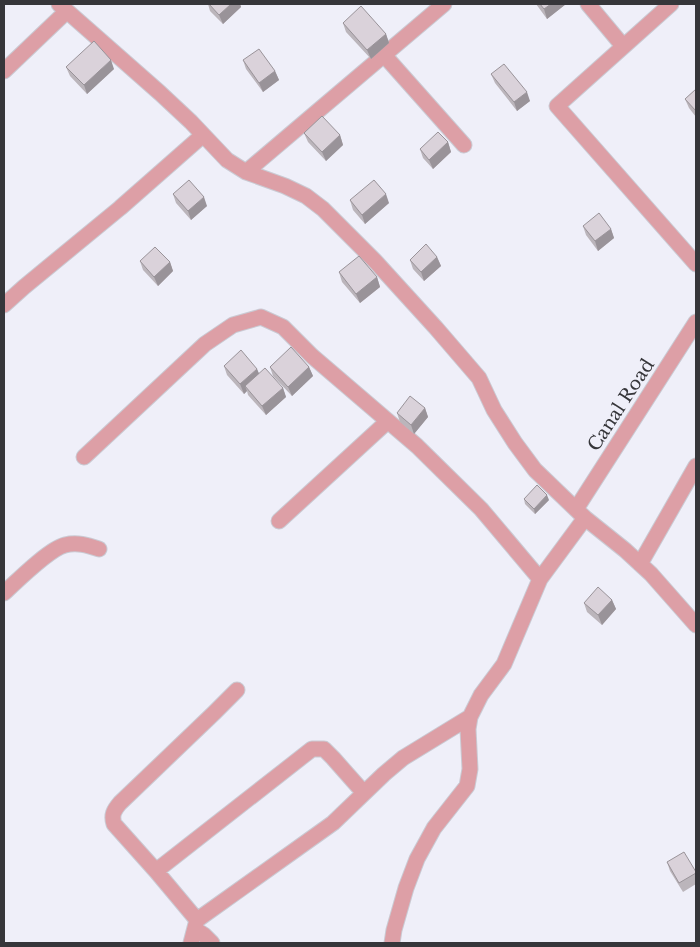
<svg xmlns="http://www.w3.org/2000/svg" width="700" height="947" viewBox="0 0 700 947" font-family="'Libre Baskerville',serif">
<style>
.lines{fill:none;stroke-linecap:round;stroke-linejoin:round}
.minor-casing{stroke:#cacad3;stroke-width:17}
.minor{stroke:#dd9fa6;stroke-width:15}
.wall{fill:#bbb5bb}
.shaded-wall{fill:#999399}
.building{fill:#dad2da;stroke:#999399}
.labels{text-anchor:middle;dominant-baseline:central;stroke-width:4;stroke-linejoin:round;paint-order:stroke}
.street-label{font-size:18px;fill:#36363a;stroke:#efeff9}
</style>
<rect width="100%" height="100%" fill="#efeff9"/>
<g class="lines">
<defs>
<path id="minor" d="M 59,4 L 160,93 L 191,122 L 227,160 L 246,172 L 285,186 L 306,196 L 323,209 L 375,261 L 436,328 L 479,378 L 494,410 L 515,443 L 535,470 L 585,518 L 625,550 L 651,574 L 696,625
M 588,4 L 623,46
M 671,4 L 557,106 L 696,264
M 384,55 L 464,145
M 4,71 L 67,11
M 246,172 L 444,4
M 4,305 L 24,287 L 120,208 L 203,135
M 84,457 L 205,344 L 233,325 L 261,317 L 283,327 L 312,356 L 417,446 L 481,509 L 540,579
M 576,509 L 696,322
M 279,521 L 388,421
M 640,564 L 696,466
M 4,593 C 17,581 49,549 65,545 C 77,542 87,545 99,549
M 237,690 L 214,713 L 120,803 C 114,810 111,815 114,824 L 156,871 L 197,920 L 333,823 L 384,774 L 403,758 L 470,717
M 156,871 L 312,749 L 324,749 L 333,758 L 364,793
M 195,929 L 204,935 L 212,943
M 191,943 L 197,920
M 392,943 L 394,930 L 406,888 L 417,859 L 434,828 L 467,786 L 470,769 L 468,729 L 470,717 L 481,695 L 504,664 L 540,579 L 585,518"/>
</defs>
<!-- minor casing -->
<use href="#minor" class="minor-casing"/>
<!-- minor -->
<use href="#minor" class="minor"/>
</g>
<!-- wall -->
<path class="wall" d="M 208,4 L 240,4 L 241,7 L 223,24 L 210,11 Z
M 536,4 L 566,4 L 547,19 Z
M 343,23 L 386,34 L 389,43 L 371,59 L 346,32 Z
M 243,60 L 275,71 L 279,80 L 263,92 L 246,69 Z
M 66,67 L 114,69 L 87,94 L 70,76 Z
M 491,74 L 530,101 L 517,111 L 495,83 Z
M 696,89 L 696,117 L 689,108 L 685,99 Z
M 304,133 L 340,135 L 343,145 L 326,161 L 308,142 Z
M 448,142 L 451,152 L 433,169 L 423,158 L 420,149 Z
M 173,194 L 207,206 L 191,220 L 176,203 Z
M 350,200 L 389,203 L 365,224 L 353,210 Z
M 583,226 L 611,229 L 614,238 L 598,251 L 586,235 Z
M 437,257 L 441,266 L 424,281 L 413,269 L 410,260 Z
M 140,261 L 170,262 L 173,271 L 158,286 L 143,270 Z
M 339,272 L 377,277 L 380,287 L 360,303 L 342,282 Z
M 224,366 L 257,369 L 259,374 L 283,388 L 286,397 L 266,415 L 248,395 L 247,391 L 244,394 L 227,375 Z
M 270,367 L 309,367 L 313,376 L 292,396 L 273,376 Z
M 425,408 L 428,417 L 414,434 L 400,422 L 397,413 Z
M 524,499 L 549,500 L 535,514 L 525,504 Z
M 612,600 L 616,609 L 602,625 L 587,612 L 584,603 Z
M 667,862 L 696,872 L 696,884 L 683,892 L 670,871 Z"/>
<!-- shaded-wall -->
<path class="shaded-wall" d="M 231,4 L 240,4 L 241,7 L 223,24 L 219,15 Z
M 551,4 L 566,4 L 547,19 L 544,9 Z
M 386,34 L 389,43 L 371,59 L 367,50 Z
M 111,60 L 114,69 L 87,94 L 84,85 Z
M 275,71 L 279,80 L 263,92 L 259,83 Z
M 527,92 L 530,101 L 517,111 L 514,102 Z
M 340,135 L 343,145 L 326,161 L 322,152 Z
M 448,142 L 451,152 L 433,169 L 429,160 Z
M 386,194 L 389,203 L 365,224 L 362,215 Z
M 204,197 L 207,206 L 191,220 L 188,211 Z
M 611,229 L 614,238 L 598,251 L 595,241 Z
M 437,257 L 441,266 L 424,281 L 421,272 Z
M 170,262 L 173,271 L 158,286 L 154,277 Z
M 377,277 L 380,287 L 360,303 L 356,294 Z
M 309,367 L 313,376 L 292,396 L 288,387 Z
M 257,369 L 261,378 L 245,386 L 247,391 L 244,394 L 240,384 Z
M 283,388 L 286,397 L 266,415 L 262,406 Z
M 425,408 L 428,417 L 414,434 L 411,425 Z
M 547,495 L 549,500 L 535,514 L 534,509 Z
M 612,600 L 616,609 L 602,625 L 598,615 Z"/>
<!-- building -->
<path class="building" d="M 209,4 L 231,4 L 219,15 Z
M 540,4 L 551,4 L 544,9 Z
M 361,6 L 386,34 L 367,50 L 343,23 Z
M 94,41 L 111,60 L 84,85 L 66,67 Z
M 259,49 L 275,71 L 259,83 L 243,60 Z
M 504,64 L 527,92 L 514,102 L 491,74 Z
M 696,89 L 696,111 L 685,99 Z
M 322,116 L 340,135 L 322,152 L 304,133 Z
M 438,132 L 448,142 L 429,160 L 420,149 Z
M 189,180 L 204,197 L 188,211 L 173,194 Z
M 374,180 L 386,194 L 362,215 L 350,200 Z
M 599,213 L 611,229 L 595,241 L 583,226 Z
M 426,244 L 437,257 L 421,272 L 410,260 Z
M 155,247 L 170,262 L 154,277 L 140,261 Z
M 359,256 L 377,277 L 356,294 L 339,272 Z
M 291,347 L 309,367 L 288,387 L 270,367 Z
M 241,350 L 257,369 L 240,384 L 224,366 Z
M 265,368 L 283,388 L 262,406 L 245,386 Z
M 410,396 L 425,408 L 411,425 L 397,413 Z
M 537,485 L 547,495 L 534,509 L 524,499 Z
M 598,587 L 612,600 L 598,615 L 584,603 Z
M 684,852 L 696,872 L 696,873 L 679,883 L 667,862 Z"/>
<g class="labels">
<!-- street labels -->
<g class="street-label">
<text transform="translate(621 405) rotate(-57)">Canal Road</text>
</g>
</g>
<!-- border -->
<rect width="700" height="947" fill="none" stroke="#36363a" stroke-width="10"/>
</svg>
